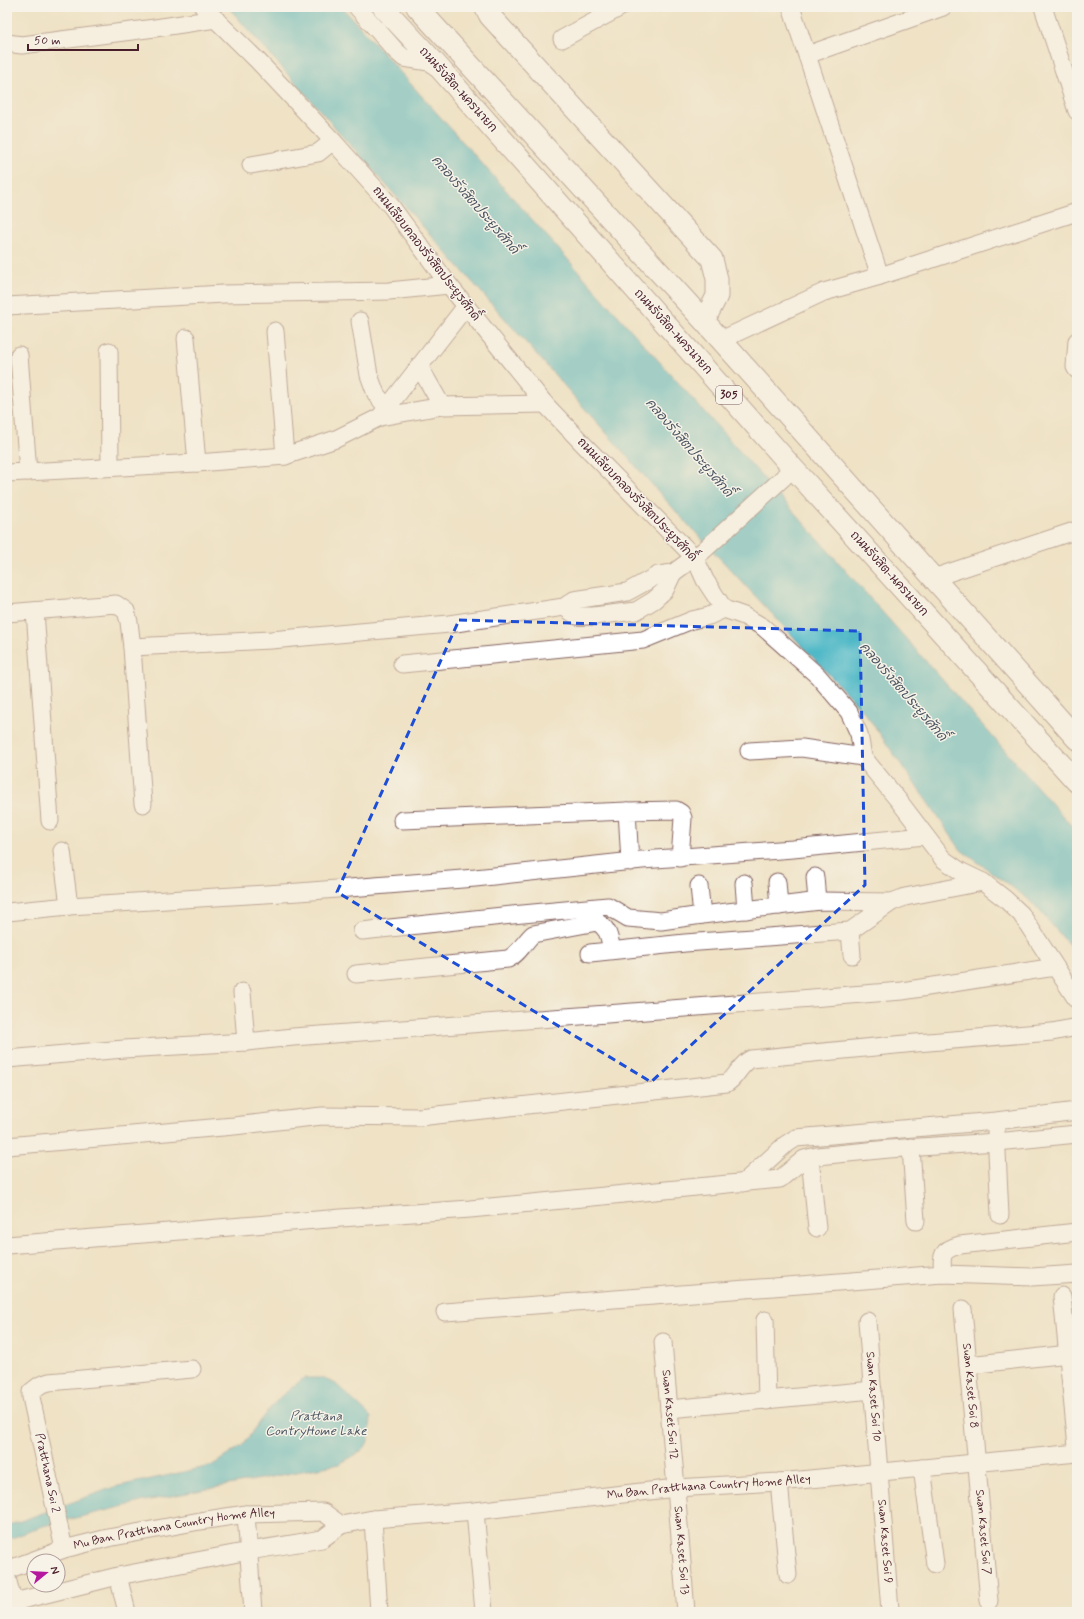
<svg xmlns="http://www.w3.org/2000/svg" width="1084" height="1619" viewBox="0 0 1084 1619" font-family="Mynerve,'Playpen Sans Thai',sans-serif">
<style>
.water{fill:#4bb7c6;stroke:#4a6b78}
.lines{fill:none;stroke-linecap:round;stroke-linejoin:round}
.minor-casing{stroke:#846361;stroke-width:19}
.major-casing{stroke:#846361;stroke-width:23}
.minor{stroke:#fff;stroke-width:17}
.major{stroke:#fff;stroke-width:21}
.marked{fill:none;stroke:#1d4ed8;stroke-width:3;stroke-dasharray:8 5;stroke-linejoin:round}
.labels{text-anchor:middle;dominant-baseline:central;stroke-width:3;stroke-linejoin:round;paint-order:stroke}
.shield{fill:#f7f3e8;stroke:#7e5f64;stroke-width:1}
.shield-label{font-size:11px;font-weight:bold;fill:#4a1f2b}
.street-label{font-size:12px;fill:#4a1f2b;stroke:#f7f3e8}
.water-label{font-size:13px;font-style:italic;fill:#4a5461;stroke:#f7f3e8}
</style>
<rect width="100%" height="100%" fill="#f7f3e8"/>
<filter id="ink" filterUnits="userSpaceOnUse"><feTurbulence type="fractalNoise" baseFrequency=".025" numOctaves="2"/><feDisplacementMap in="SourceGraphic" scale="8" xChannelSelector="R" yChannelSelector="G"/><feConvolveMatrix kernelMatrix="1 2 1 2 8 2 1 2 1" color-interpolation-filters="sRGB"/></filter>
<filter id="wash" filterUnits="userSpaceOnUse"><feTurbulence type="fractalNoise" baseFrequency=".012" numOctaves="4" result="noise"/><feDisplacementMap in="SourceGraphic" scale="16" xChannelSelector="R" yChannelSelector="G"/><feGaussianBlur stdDeviation="0.9" result="paint"/><feColorMatrix in="noise" values="0 0 0 0 0 0 0 0 0 0 0 0 0 0 0 0 0 1.4 0 .05"/><feComposite in="paint" operator="in"/></filter>
<g filter="url(#wash)">
<rect width="100%" height="100%" fill="#efe2c5"/>
<!-- water -->
<path class="water" d="M 228,7 L 342,7 L 794,512 L 1077,832 L 1077,954 L 1031,901 L 961,850 L 865,713 L 680,516 Z
M 304,1378 L 322,1378 L 336,1384 L 371,1417 C 369,1450 368,1448 339,1464 L 145,1501 L 43,1526 L 7,1540 L 7,1526 L 114,1487 L 211,1466 L 243,1445 L 261,1419 L 280,1397 Z"/>
</g>
<g filter="url(#ink)">
<g class="lines">
<defs>
<g id="minor">
<path d="M 203,7 L 258,61 L 333,141 L 391,206 L 449,285 L 545,404 L 586,447 L 695,558 L 705,580 L 724,609 L 744,616 L 763,627 L 818,676 L 849,712 L 859,734 L 863,757 L 899,801 L 943,859 L 960,871 L 983,882 L 1005,899 L 1021,914 L 1077,1000"/>
<path d="M 357,7 L 396,51 L 404,58 L 435,63"/>
<path d="M 791,7 L 880,276"/>
<path d="M 1043,7 L 1077,111"/>
<path d="M 562,39 L 621,7"/>
<path d="M 7,43 L 22,45 L 155,28 L 216,19"/>
<path d="M 807,55 L 943,7"/>
<path d="M 251,165 L 318,153 L 333,141"/>
<path d="M 7,306 L 224,294 L 389,291 L 449,285"/>
<path d="M 360,321 L 369,375 L 376,394 L 387,408"/>
<path d="M 275,331 L 285,456"/>
<path d="M 186,338 L 197,463"/>
<path d="M 721,340 L 824,292 L 880,276 L 1077,212"/>
<path d="M 1077,341 L 1075,367 L 1077,370"/>
<path d="M 109,351 L 110,467"/>
<path d="M 19,355 L 28,472"/>
<path d="M 419,366 L 442,406"/>
<path d="M 380,417 L 466,306"/>
<path d="M 7,473 L 197,463 L 285,456 L 336,439 L 380,417 L 442,406 L 545,404"/>
<path d="M 933,578 L 1077,530"/>
<path d="M 564,607 L 577,616 L 593,616 L 636,611 L 654,600 L 665,590 L 673,573"/>
<path d="M 35,611 L 50,821"/>
<path d="M 7,613 L 116,604 L 126,611 L 129,622 L 132,647 L 271,640 L 449,624 L 564,607 L 574,600 L 627,592 L 658,575 L 673,573 L 703,551 L 783,478 L 792,467"/>
<path d="M 132,647 L 143,804"/>
<path d="M 402,664 L 643,640 L 692,620 L 709,616 L 724,609"/>
<path d="M 749,751 L 802,748 L 863,757"/>
<path d="M 402,820 L 627,811"/>
<path d="M 62,851 L 69,906"/>
<path d="M 630,862 L 627,811 L 676,810 L 681,813 L 683,818 L 680,858"/>
<path d="M 815,877 L 817,901"/>
<path d="M 777,882 L 779,906"/>
<path d="M 744,883 L 746,910"/>
<path d="M 699,886 L 702,915 L 820,901 L 892,902"/>
<path d="M 7,912 L 69,906 L 299,892 L 475,878 L 642,860 L 793,849 L 925,836"/>
<path d="M 362,931 L 512,915 L 608,906 L 628,918 L 661,921 L 702,915"/>
<path d="M 850,931 L 852,955"/>
<path d="M 590,953 L 685,943 L 850,931 L 892,902 L 905,897 L 983,882"/>
<path d="M 356,974 L 508,959 C 519,954 524,942 533,934 L 597,922 C 609,929 609,937 612,950"/>
<path d="M 242,992 L 246,1042"/>
<path d="M 7,1059 L 124,1049 L 246,1042 L 293,1037 L 607,1014 L 902,991 L 1055,967"/>
<path d="M 996,1131 L 1000,1215"/>
<path d="M 7,1146 L 234,1126 L 322,1116 L 419,1117 L 727,1083 C 737,1077 740,1064 751,1059 L 916,1043 L 1052,1032 L 1077,1027"/>
<path d="M 911,1147 L 916,1221"/>
<path d="M 810,1158 L 817,1228"/>
<path d="M 743,1183 L 785,1145 L 796,1138 L 996,1121 L 1077,1111"/>
<path d="M 7,1245 L 341,1218 L 470,1209 L 780,1179 L 804,1159 L 817,1156 L 889,1149 L 997,1142 L 1077,1134"/>
<path d="M 943,1274 C 941,1255 941,1250 960,1245 L 1077,1232"/>
<path d="M 1062,1296 L 1077,1447"/>
<path id="s1" d="M 963,1309 L 989,1601"/>
<path d="M 445,1312 L 943,1274 L 1032,1277 L 1077,1274"/>
<path d="M 765,1320 L 767,1401"/>
<path id="s2" d="M 867,1321 L 890,1610"/>
<path id="s3" d="M 663,1342 L 676,1488 L 686,1612"/>
<path d="M 968,1365 L 1069,1354"/>
<path d="M 669,1409 L 873,1390"/>
<path d="M 922,1468 L 935,1564"/>
<path d="M 779,1482 L 788,1575"/>
<path d="M 475,1511 L 484,1612"/>
<path d="M 246,1514 L 253,1612"/>
<path d="M 373,1519 L 379,1612"/>
<path d="M 64,1549 L 31,1397 L 31,1392 L 40,1385 L 49,1382 L 192,1369"/>
<path id="s4" d="M 7,1570 L 64,1549 L 108,1538 L 200,1521 L 246,1514 L 323,1512 L 341,1525"/>
<path d="M 118,1576 L 127,1612"/>
<path d="M 7,1578 L 16,1612"/>
<path id="s5" d="M 14,1602 L 118,1576 L 249,1551 L 322,1539 L 341,1525 L 373,1519 L 475,1511 L 676,1488 L 779,1482 L 1077,1453"/>
</g>
<path id="major" d="M 383,7 L 435,63 L 792,467 L 1077,782
M 417,7 L 704,321 L 1077,739
M 485,7 L 490,16 L 712,259 L 717,279 L 717,296 L 704,321"/>
</defs>
<!-- minor casing -->
<use href="#minor" class="minor-casing"/>
<!-- major casing -->
<use href="#major" class="major-casing"/>
<!-- minor -->
<use href="#minor" class="minor"/>
<!-- major -->
<use href="#major" class="major"/>
</g>
</g>
<!-- marked area -->
<path d="M0 0H1084V1619H0ZM 459,620 L 860,631 L 865,885 L 651,1082 L 337,892 Z" fill="#efe2c5" fill-opacity=".55" fill-rule="evenodd"/>
<path class="marked" d="M 459,620 L 860,631 L 865,885 L 651,1082 L 337,892 Z"/>
<g class="labels">
<!-- shield labels -->
<rect class="shield" x="716" y="386" width="26" height="18" rx="3"/>
<g class="shield-label">
<text x="729" y="395">305</text>
</g>
<!-- street labels -->
<g class="street-label">
<text transform="translate(458 90) rotate(48)">ถนนรังสิต-นครนายก</text>
<text transform="translate(426 254) rotate(52)">ถนนเลียบคลองรังสิตประยูรศักดิ์</text>
<text transform="translate(673 332) rotate(48)">ถนนรังสิต-นครนายก</text>
<text transform="translate(637 500) rotate(46)">ถนนเลียบคลองรังสิตประยูรศักดิ์</text>
<text transform="translate(889 574) rotate(48)">ถนนรังสิต-นครนายก</text>
<text stroke="none"><textPath href="#s1" startOffset="77">Suan Kaset Soi 8</textPath></text>
<text stroke="none"><textPath href="#s2" startOffset="76">Suan Kaset Soi 10</textPath></text>
<text stroke="none"><textPath href="#s3" startOffset="73">Suan Kaset Soi 12</textPath></text>
<text transform="translate(47 1473) rotate(78)">Pratthana Soi 2</text>
<text stroke="none"><textPath href="#s5" startOffset="708">Mu Ban Pratthana Country Home Alley</textPath></text>
<text stroke="none"><textPath href="#s4" startOffset="173">Mu Ban Pratthana Country Home Alley</textPath></text>
<text stroke="none"><textPath href="#s1" startOffset="224">Suan Kaset Soi 7</textPath></text>
<text stroke="none"><textPath href="#s2" startOffset="221">Suan Kaset Soi 9</textPath></text>
<text stroke="none"><textPath href="#s3" startOffset="209">Suan Kaset Soi 13</textPath></text>
</g>
<!-- water labels -->
<g class="water-label">
<text transform="translate(475 205) rotate(49)">คลองรังสิตประยูรศักดิ์</text>
<text transform="translate(689 448) rotate(49)">คลองรังสิตประยูรศักดิ์</text>
<text transform="translate(903 692) rotate(49)">คลองรังสิตประยูรศักดิ์</text>
<text x="316" y="1416">Prattana<tspan x="316" dy="15">ContryHome Lake</tspan></text>
</g>
</g>
<!-- margin -->
<rect width="1084" height="1619" fill="none" stroke="#f7f3e8" stroke-width="24"/>
<!-- north arrow -->
<g transform="translate(46 1573) rotate(72)"><circle r="19" fill="#f7f3e8" stroke="#b29e9c"/>
<path d="M0-3L7 15L0 10L-7 15Z" fill="#b5179e"/>
<text y="-6" font-size="11" font-weight="bold" text-anchor="middle" fill="#4a1f2b">N</text>
</g>
<!-- scale -->
<path d="M28 44v6h110v-6" fill="none" stroke="#4a1f2b" stroke-width="2"/>
<text x="34" y="44" font-size="12" fill="#4a1f2b" stroke="#f7f3e8" stroke-width="3" paint-order="stroke">50 m</text>
</svg>
